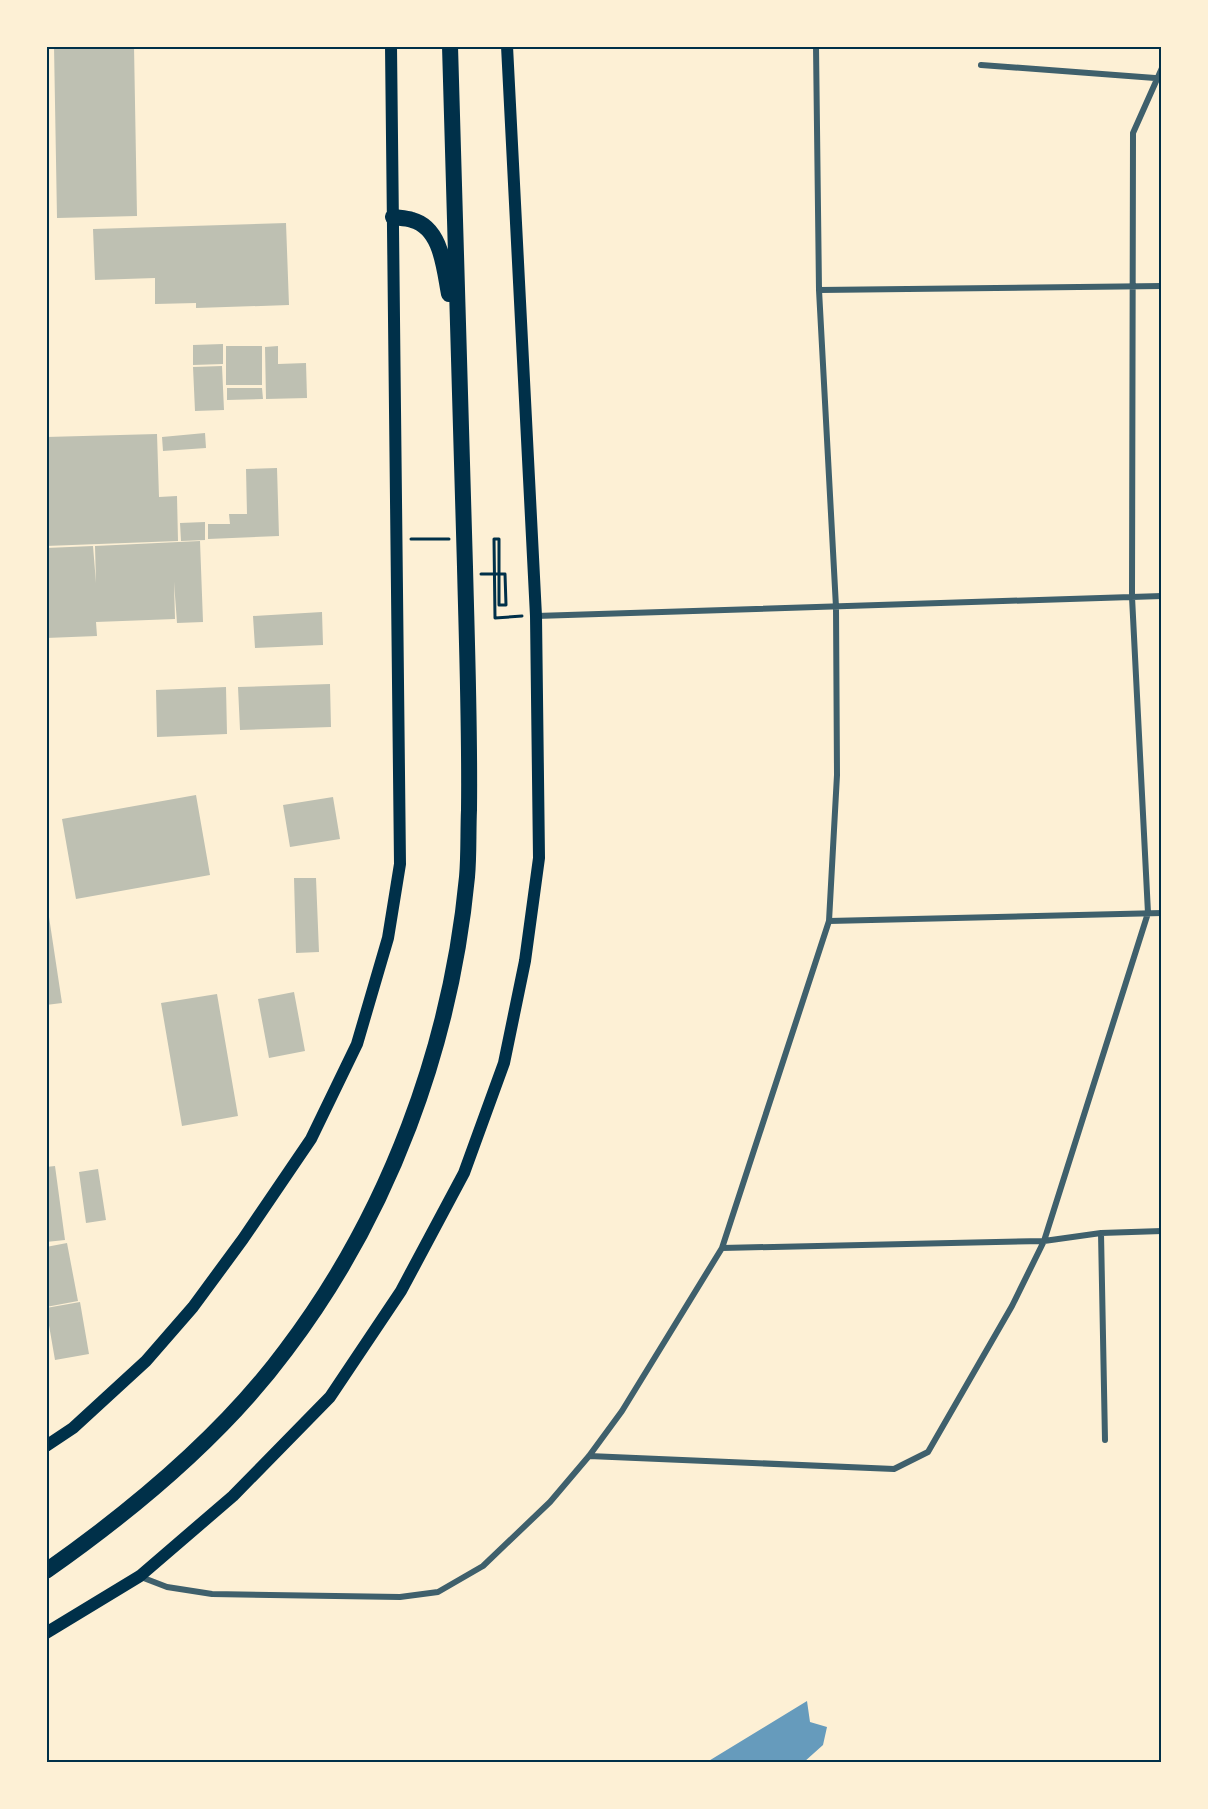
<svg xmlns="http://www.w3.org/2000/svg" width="1208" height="1809" viewBox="0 0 1208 1809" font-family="Overpass,sans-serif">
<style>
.water{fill:#669bbc}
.building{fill:#bec0b2}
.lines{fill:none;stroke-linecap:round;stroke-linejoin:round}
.path{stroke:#003049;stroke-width:3}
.minor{stroke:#3f606c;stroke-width:6}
.secondary{stroke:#003049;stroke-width:12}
.trunk{stroke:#003049;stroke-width:16}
.neatline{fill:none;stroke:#003049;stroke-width:2}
</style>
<rect width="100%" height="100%" fill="#fdf0d5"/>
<!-- water -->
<path class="water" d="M 807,1701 L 810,1722 L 827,1727 L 823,1745 L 804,1762 L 707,1762 Z"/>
<!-- building -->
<path class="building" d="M 54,46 L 134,46 L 137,216 L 57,218 Z
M 286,223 L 289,305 L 196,308 L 196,303 L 155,304 L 155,278 L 95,280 L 93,229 Z
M 223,344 L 223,364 L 193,365 L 193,345 Z
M 226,346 L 262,346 L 262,385 L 226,385 Z
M 278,346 L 278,364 L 306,363 L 307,398 L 266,399 L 265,347 Z
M 222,366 L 224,410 L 195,411 L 193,367 Z
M 227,388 L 262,388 L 263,399 L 227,400 Z
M 205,433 L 206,448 L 163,451 L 162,437 Z
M 157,434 L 159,497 L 177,496 L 178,541 L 46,546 L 46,437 Z
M 277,468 L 279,536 L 208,539 L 208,524 L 230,524 L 229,514 L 247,514 L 246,469 Z
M 205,522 L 205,540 L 181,541 L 180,523 Z
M 200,541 L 203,622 L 177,623 L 174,582 L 175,619 L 96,622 L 97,636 L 46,638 L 46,548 L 93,546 L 96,583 L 95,546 Z
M 322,612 L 323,645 L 255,648 L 253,616 Z
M 330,684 L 331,727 L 240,730 L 238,687 Z
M 226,687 L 227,734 L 157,737 L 156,690 Z
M 196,795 L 210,875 L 76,899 L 62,819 Z
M 333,797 L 340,839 L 290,847 L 283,805 Z
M 294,878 L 316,878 L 319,952 L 296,953 Z
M 46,917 L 49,917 L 62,1003 L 46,1005 Z
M 294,992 L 305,1051 L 269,1058 L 258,999 Z
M 217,994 L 238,1116 L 182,1126 L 161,1003 Z
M 55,1166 L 65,1240 L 46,1242 L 46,1167 Z
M 98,1169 L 106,1220 L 86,1223 L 79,1172 Z
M 67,1243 L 78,1301 L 46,1307 L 46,1247 Z
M 80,1302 L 89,1354 L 55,1360 L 46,1308 Z"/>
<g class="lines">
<!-- path -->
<path class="path" d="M 411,539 L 449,539
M 481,574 L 505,574 L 506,605 L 499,605 L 499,539 L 494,539 L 495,618 L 522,616"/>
<!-- minor -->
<path class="minor" d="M 981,65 L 1155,78
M 819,290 L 1162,286
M 536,616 L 1162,596
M 829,921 L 1162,913
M 1101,1233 L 1105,1440
M 722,1248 L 1044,1241 L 1101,1233 L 1162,1231
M 589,1456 L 894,1469 L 928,1452 L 1012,1306 L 1044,1241 L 1148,913 L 1132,597 L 1133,133 L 1162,68
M 141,1577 L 167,1587 L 212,1594 L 400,1597 L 438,1592 L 483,1566 L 550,1502 L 589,1456 L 622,1411 L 722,1248 L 829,921 L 837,775 L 836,607 L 819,290 L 816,46"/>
<!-- secondary -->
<path class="secondary" d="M 46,1446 L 73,1428 L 146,1361 L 193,1307 L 243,1239 L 311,1139 L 357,1044 L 388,938 L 400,864 L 391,46
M 46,1633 L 140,1576 L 233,1496 L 330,1397 L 401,1291 L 464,1173 L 504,1063 L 525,961 L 539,858 L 536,616 L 507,46"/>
<!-- trunk -->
<path class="trunk" d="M 393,217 C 399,218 406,218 412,220 C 442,228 444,269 449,294
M 46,1571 C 133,1510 223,1435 286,1350 C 389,1214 451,1046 467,877 C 469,855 468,832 469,810 C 470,729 467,648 465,567 C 461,393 454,220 450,46"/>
</g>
<!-- border -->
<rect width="1208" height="1809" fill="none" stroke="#fdf0d5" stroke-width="96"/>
<rect x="48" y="48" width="1112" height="1713" class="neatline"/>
</svg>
